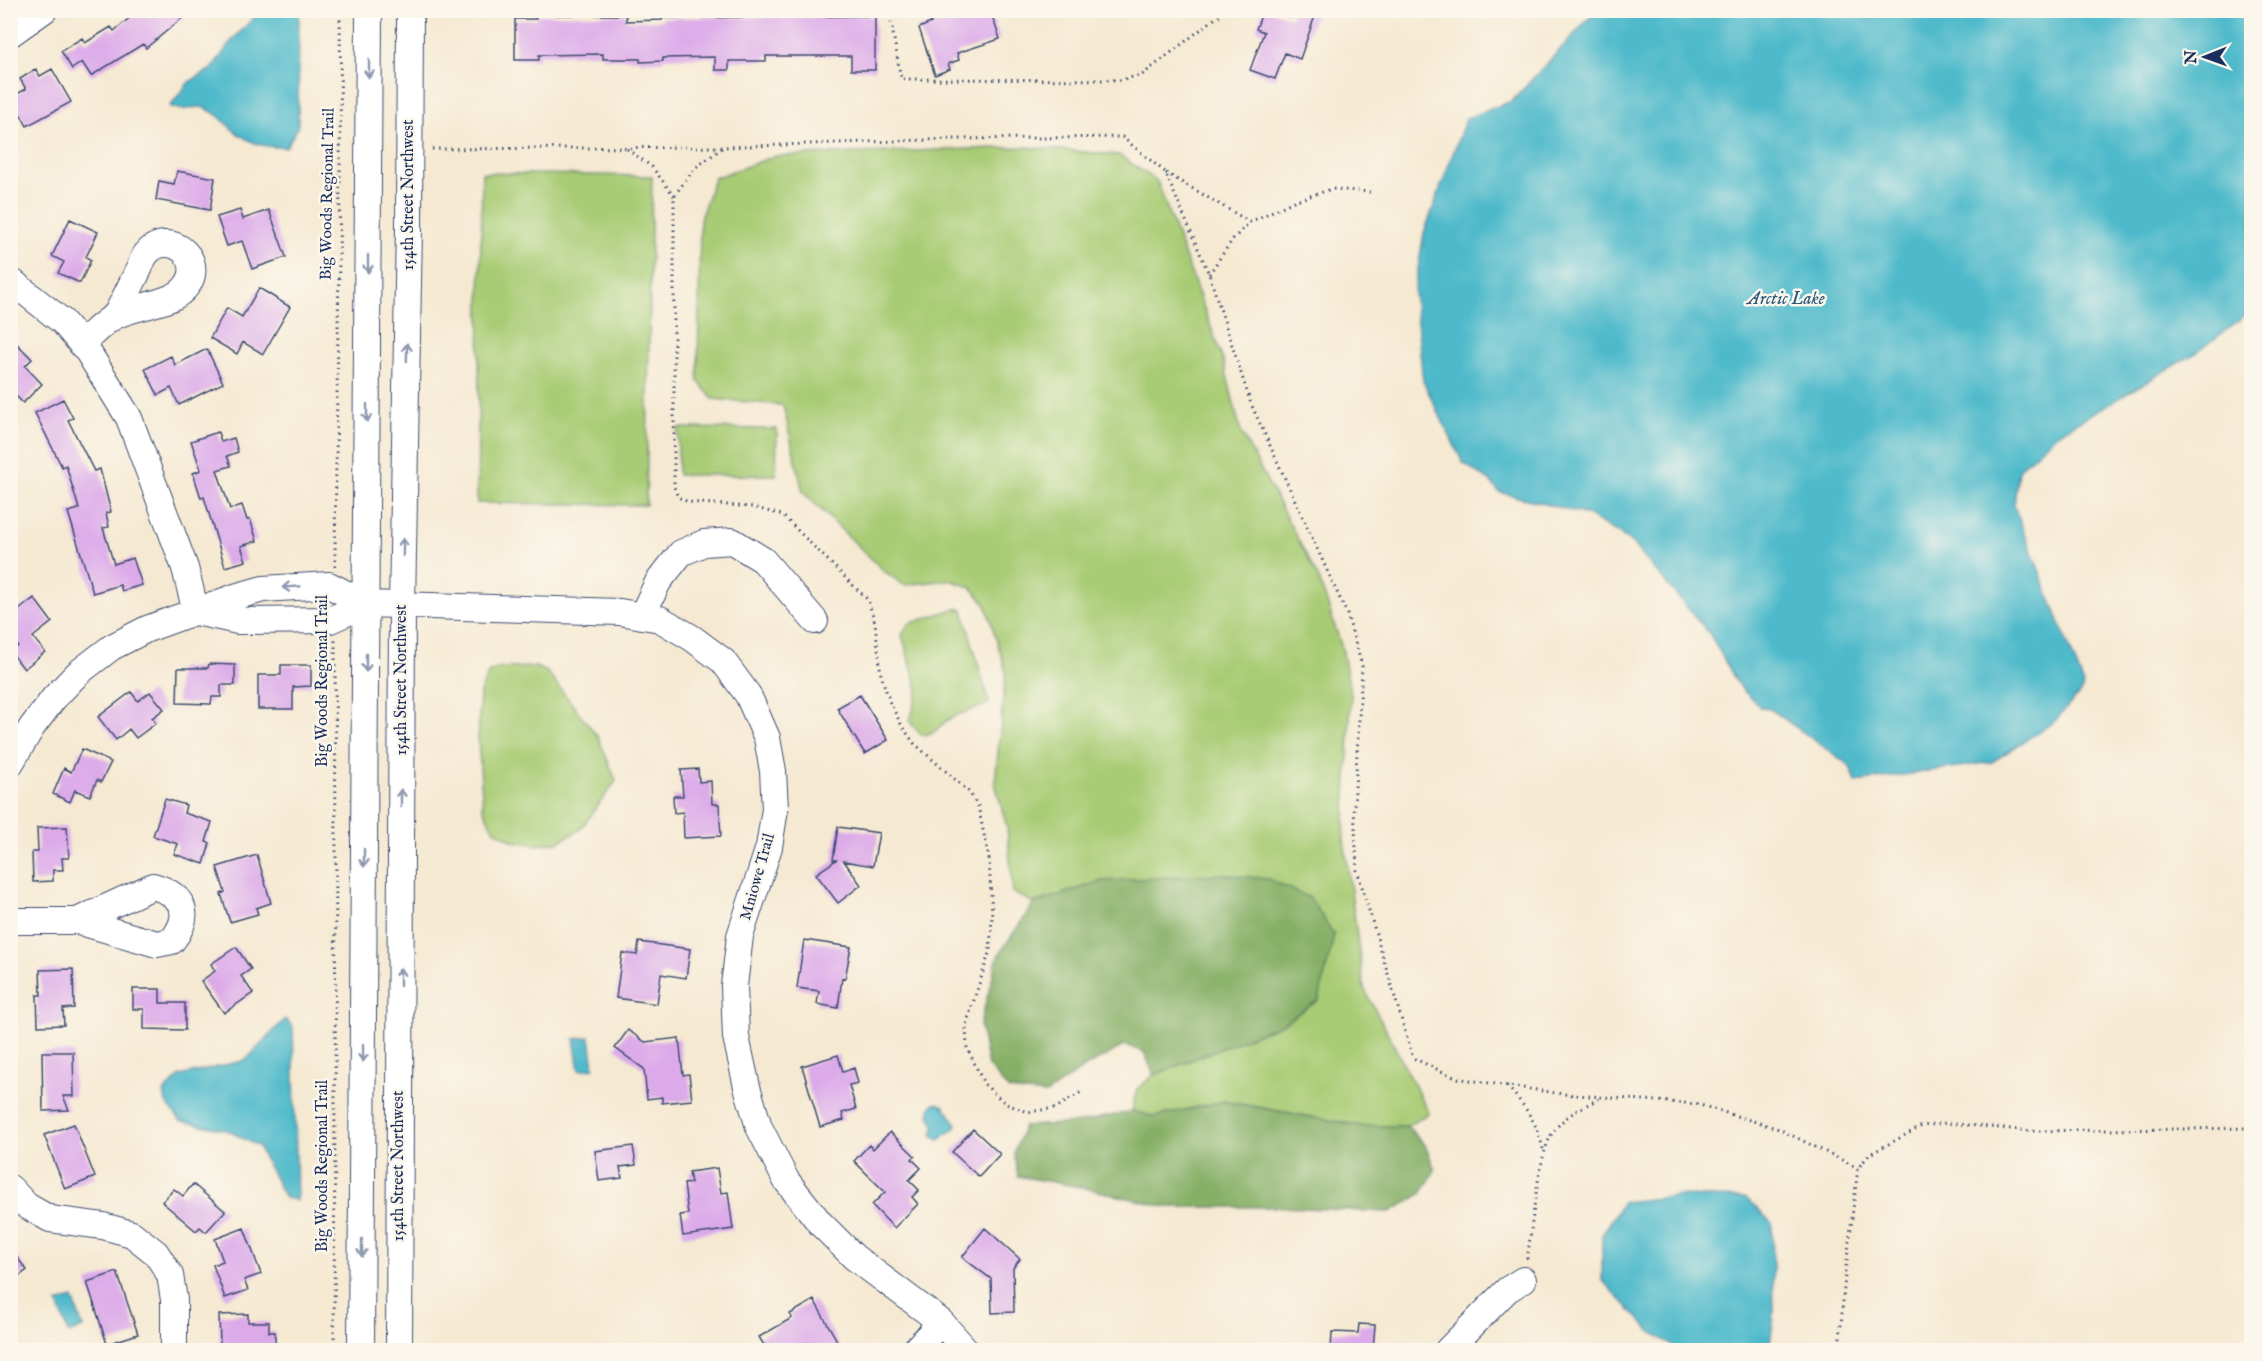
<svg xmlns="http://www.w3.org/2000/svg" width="2262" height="1361" viewBox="0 0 2262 1361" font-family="'IM FELL English',serif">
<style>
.green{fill:#a8cc75;stroke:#627e6a;stroke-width:1.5}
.forest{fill:#86b066;stroke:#507062;stroke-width:1.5}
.water{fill:#4eb9ca;stroke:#347494;stroke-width:1.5}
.building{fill:#dcaae9}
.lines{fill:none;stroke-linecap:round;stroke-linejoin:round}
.minor-casing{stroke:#3c4b6f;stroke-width:28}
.path{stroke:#3c4b6f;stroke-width:3;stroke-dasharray:1.5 4.5;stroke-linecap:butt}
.minor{stroke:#fff;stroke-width:26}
.oneway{stroke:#8d97ae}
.labels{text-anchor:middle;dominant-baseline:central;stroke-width:5;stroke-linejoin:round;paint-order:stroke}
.street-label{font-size:16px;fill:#1b2f5e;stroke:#fbf7ec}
.water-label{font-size:18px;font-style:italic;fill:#2a587e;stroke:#fbf7ec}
</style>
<rect width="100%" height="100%" fill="#fbf7ec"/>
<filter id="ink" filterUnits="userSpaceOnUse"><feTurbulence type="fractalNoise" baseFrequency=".0167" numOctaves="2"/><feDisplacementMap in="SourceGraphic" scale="12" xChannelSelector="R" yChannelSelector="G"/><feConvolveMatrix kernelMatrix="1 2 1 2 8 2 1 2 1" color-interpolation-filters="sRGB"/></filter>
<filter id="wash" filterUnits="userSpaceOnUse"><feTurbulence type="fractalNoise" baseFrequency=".008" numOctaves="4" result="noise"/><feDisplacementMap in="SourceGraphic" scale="24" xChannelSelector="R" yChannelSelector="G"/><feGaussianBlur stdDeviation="1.35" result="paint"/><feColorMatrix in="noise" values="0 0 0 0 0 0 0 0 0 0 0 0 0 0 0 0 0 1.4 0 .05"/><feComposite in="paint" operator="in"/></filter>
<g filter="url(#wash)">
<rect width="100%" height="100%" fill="#f5e9d2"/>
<!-- green -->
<path class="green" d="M 1026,147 L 1119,155 L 1157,181 L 1223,360 L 1241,432 L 1319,579 L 1342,648 L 1351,695 L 1344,839 L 1364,988 L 1429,1113 L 1407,1126 L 1362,1126 L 1223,1101 L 1155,1117 L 1132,1111 L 1137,1089 L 1154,1075 L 1282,1024 L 1102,881 L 1034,903 L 1013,893 L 1007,827 L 995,783 L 1006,672 L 986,605 L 971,587 L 949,580 L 904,585 L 885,572 L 803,492 L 783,405 L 713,399 L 698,381 L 700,220 L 714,178 L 775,156 Z
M 482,173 L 652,176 L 646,505 L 477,503 Z
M 678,428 L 777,429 L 776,475 L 678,475 Z
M 957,608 L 963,610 L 989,703 C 977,711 960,711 949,719 C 938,726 936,735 921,735 L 910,722 L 918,690 L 902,635 L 908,624 Z
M 536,667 L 546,671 L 598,737 L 616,781 L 580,830 L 558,842 L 536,845 L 513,841 L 493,829 L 483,808 L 478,737 L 480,692 L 489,672 L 500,668 Z"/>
<!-- forest -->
<path class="forest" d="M 1220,874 L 1268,879 L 1310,898 L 1334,935 L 1319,1000 L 1282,1024 L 1154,1075 L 1144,1052 L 1125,1045 L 1085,1067 L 1046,1094 L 1009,1090 L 988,1066 L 980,1025 L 998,956 L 1034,903 L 1102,881 Z
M 1223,1101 L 1362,1126 L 1407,1126 L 1425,1145 L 1435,1170 L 1421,1194 L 1390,1212 L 1280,1207 L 1167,1207 L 1081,1187 L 1018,1176 L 1014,1153 L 1024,1126 L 1078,1123 L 1132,1111 L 1155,1117 Z"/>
<!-- water -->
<path class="water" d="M 260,11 L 299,11 L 298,127 L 286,147 C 264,148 248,143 231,128 C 222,119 216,113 205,108 C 192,103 188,115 170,106 L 189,82 L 213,68 L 229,44 Z
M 1596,11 L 2251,11 L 2251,311 L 2198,352 L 2057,434 L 2018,470 L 2014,506 L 2084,685 L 2079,694 L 2054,722 L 1992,762 L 1856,782 L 1849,765 L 1770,709 L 1761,708 L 1739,686 L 1709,633 L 1629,540 L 1588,515 L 1499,492 L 1491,482 L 1463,463 L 1423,381 L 1414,292 L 1424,233 L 1466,118 L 1512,101 Z
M 285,1019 L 293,1027 L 297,1200 L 285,1198 L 258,1146 L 227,1130 L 181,1121 L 166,1103 L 164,1092 L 180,1076 L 246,1060 Z
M 590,1037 L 594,1068 L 579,1070 L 574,1039 Z
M 937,1103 L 944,1106 L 956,1124 L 955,1129 L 947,1133 L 940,1140 L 933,1137 L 932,1133 L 935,1126 L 929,1115 L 931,1106 Z
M 1680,1196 L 1746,1198 L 1772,1223 L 1774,1315 L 1769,1350 L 1679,1350 L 1649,1330 L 1602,1280 L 1602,1235 L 1623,1202 Z
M 73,1298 L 83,1328 L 68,1333 L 58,1303 Z"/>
<g id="blocks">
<!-- building -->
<path class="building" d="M 139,10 L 192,10 L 146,48 L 143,44 L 91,76 L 82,62 L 72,69 L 61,51 L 82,38 L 85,43 L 111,27 L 114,31 Z
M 927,10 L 990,10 L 1000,39 L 957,53 L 959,60 L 948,64 L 950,69 L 935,75 L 919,28 L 931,23 Z
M 1263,10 L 1270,10 L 1291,18 L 1293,10 L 1317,10 L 1300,59 L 1285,53 L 1275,79 L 1250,70 L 1264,32 L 1256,29 Z
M 536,15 L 626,15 L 626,21 L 662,20 L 662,18 L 875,16 L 875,70 L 851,70 L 851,56 L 766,56 L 766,61 L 729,61 L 729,70 L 715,70 L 715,57 L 663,58 L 663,61 L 640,62 L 640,59 L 603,59 L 603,54 L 539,55 L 539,60 L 515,60 L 515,19 L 536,19 Z
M 36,69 L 40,76 L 52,69 L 71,102 L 27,126 L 21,115 L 10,121 L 10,98 L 26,89 L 20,79 Z
M 177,171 L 215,178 L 210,210 L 156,200 L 159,181 L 174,184 Z
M 240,210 L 243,219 L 269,210 L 286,257 L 252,269 L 242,241 L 227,246 L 217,217 Z
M 70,219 L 98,232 L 86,257 L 91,260 L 80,283 L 58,273 L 64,262 L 52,256 Z
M 259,288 L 290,307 L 263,354 L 243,342 L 237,354 L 210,338 L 227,308 L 242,317 Z
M 10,337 L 32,359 L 25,366 L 42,384 L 23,403 L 10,390 Z
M 207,349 L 223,383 L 179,405 L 171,388 L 158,395 L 145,369 L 171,356 L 175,365 Z
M 63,399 L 73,418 L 68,420 L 94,471 L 100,469 L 111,512 L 106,513 L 109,527 L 103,528 L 114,564 L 133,558 L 142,585 L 122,591 L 120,585 L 93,593 L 68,512 L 79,509 L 66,465 L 62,467 L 35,413 Z
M 218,432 L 221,442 L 234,438 L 238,452 L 227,456 L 231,466 L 217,470 L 230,509 L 242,505 L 247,520 L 250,519 L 257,541 L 241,546 L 246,561 L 225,567 L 204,497 L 201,498 L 193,473 L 201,470 L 191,441 Z
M 34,598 L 52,622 L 33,637 L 45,652 L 24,669 L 11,652 L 18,646 L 10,636 L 10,617 Z
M 209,664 L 235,665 L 235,685 L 221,685 L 221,697 L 212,697 L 211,704 L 177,703 L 178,668 L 208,668 Z
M 281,665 L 311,665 L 311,686 L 293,687 L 293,709 L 258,709 L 258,675 L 281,675 Z
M 131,692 L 138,701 L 150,692 L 164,709 L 152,718 L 156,723 L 136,738 L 129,729 L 116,740 L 98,717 Z
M 860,695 L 888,740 L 865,754 L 837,708 Z
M 82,749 L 111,762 L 101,782 L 97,780 L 90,796 L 75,790 L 70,802 L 53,794 L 64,768 L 71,772 Z
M 698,769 L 699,782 L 711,781 L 712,804 L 719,804 L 721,836 L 684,838 L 683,812 L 674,813 L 673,796 L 683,796 L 681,770 Z
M 165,799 L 186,805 L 184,813 L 212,822 L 206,842 L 210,843 L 204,864 L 174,854 L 178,844 L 153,836 Z
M 67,827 L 69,858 L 62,858 L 63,870 L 53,870 L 53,881 L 33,882 L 32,852 L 38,852 L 37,828 Z
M 838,827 L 879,833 L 873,866 L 844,861 L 861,885 L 838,903 L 816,874 L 836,860 L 833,860 Z
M 257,855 L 271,903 L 256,908 L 258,914 L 230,922 L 221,894 L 225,892 L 217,867 Z
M 804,940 L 851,947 L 845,979 L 842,978 L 838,1008 L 817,1004 L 819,991 L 797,988 Z
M 639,942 L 690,949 L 686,978 L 661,974 L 657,1004 L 616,998 L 622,953 L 637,955 Z
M 236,947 L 251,969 L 241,976 L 253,993 L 224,1013 L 201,981 L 215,971 L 211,964 Z
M 73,969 L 74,1008 L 63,1009 L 64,1025 L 38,1026 L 37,995 L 41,995 L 40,970 Z
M 133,989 L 160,989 L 160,1003 L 185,1003 L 185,1030 L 144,1029 L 144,1009 L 133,1009 Z
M 628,1030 L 645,1042 L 679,1038 L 683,1075 L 689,1074 L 692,1100 L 662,1103 L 662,1097 L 647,1099 L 644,1069 L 615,1048 Z
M 42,1052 L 73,1052 L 74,1096 L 63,1096 L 69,1110 L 43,1111 Z
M 838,1055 L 843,1072 L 854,1068 L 858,1083 L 849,1085 L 856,1109 L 842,1113 L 844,1120 L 820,1127 L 802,1066 Z
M 74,1124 L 95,1177 L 65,1189 L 44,1135 Z
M 973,1129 L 1000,1154 L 979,1177 L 952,1152 Z
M 890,1132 L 915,1156 L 912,1159 L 921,1168 L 909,1180 L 919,1190 L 912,1197 L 918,1204 L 894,1228 L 872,1205 L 885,1192 L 854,1161 L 869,1145 L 873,1149 Z
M 633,1146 L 636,1165 L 620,1167 L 622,1178 L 599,1181 L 595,1151 Z
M 717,1168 L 721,1193 L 728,1192 L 733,1229 L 683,1236 L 680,1215 L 688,1214 L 684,1184 L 691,1183 L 689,1172 Z
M 193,1184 L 225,1211 L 206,1232 L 200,1227 L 196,1231 L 162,1202 L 174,1189 L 183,1196 Z
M 244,1228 L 261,1274 L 244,1280 L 248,1290 L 225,1298 L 213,1265 L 223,1261 L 215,1239 Z
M 985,1228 L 1020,1259 L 1013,1268 L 1014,1312 L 992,1313 L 991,1279 L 962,1257 Z
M 10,1249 L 27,1270 L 10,1283 Z
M 117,1272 L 138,1334 L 107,1344 L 87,1282 Z
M 814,1300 L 840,1346 L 831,1350 L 767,1350 L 759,1337 L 792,1318 L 790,1314 Z
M 248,1314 L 248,1322 L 269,1322 L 269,1332 L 275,1332 L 275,1345 L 269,1345 L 269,1350 L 232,1350 L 232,1344 L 220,1344 L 219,1315 Z
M 1359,1324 L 1375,1325 L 1373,1350 L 1331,1350 L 1332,1332 L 1358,1333 Z"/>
</g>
</g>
<g filter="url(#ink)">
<use href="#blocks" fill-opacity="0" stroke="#3c4b6f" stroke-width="1.5"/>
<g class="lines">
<defs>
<path id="minor" d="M 10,34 L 44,10
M 10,280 L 63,322 L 88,352 L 129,418 L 185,568 L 196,612
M 81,344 C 92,335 104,321 117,315 C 133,307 170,303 182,291 C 212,263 170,227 147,253 C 143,257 141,264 139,269 C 131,285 124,300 116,315
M 196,612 L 238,621 L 330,620 L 366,604
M 642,616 L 658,582 L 681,553 L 704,543 L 732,541 L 763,560 L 815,621
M 10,764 L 32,727 L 54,698 L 78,673 L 112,647 L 147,629 L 238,596 L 263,589 L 329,585 L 366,604 L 620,612 L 660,619 L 692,638 L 723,661 L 748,695 L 767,738 L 773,771 L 775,809 L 769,847 L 740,936 L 734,986 L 736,1037 L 747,1087 L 759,1127 L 786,1180 L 820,1223 L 854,1257 L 941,1322 L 966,1350
M 10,921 L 77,921 L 157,944 L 172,941 C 193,914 184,895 153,886 L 77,921
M 10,1188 L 27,1206 L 50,1219 L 103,1226 L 132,1234 L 156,1253 L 170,1275 L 174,1300 L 174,1350
M 361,1350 L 369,10
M 399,1350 L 402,606 L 409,228 L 410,10
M 915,1350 L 941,1322
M 1448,1350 L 1507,1290 L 1523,1280"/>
</defs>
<!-- minor casing -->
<use href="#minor" class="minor-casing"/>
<!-- path -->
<path class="path" d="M 889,10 L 901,79 L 1120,80 L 1142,75 L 1226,10
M 722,148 L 694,169 L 674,196 L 674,487 L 678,497 L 688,502 L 752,507 L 782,515 L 868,600 L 875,622 L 881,675 L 890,703 L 902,726 L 914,743 L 969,792 L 978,806 L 989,858 L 992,917 L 990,950 L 966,1025 L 967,1047 L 984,1084 L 1006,1104 L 1028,1112 L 1056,1108 L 1083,1091
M 432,149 L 723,147 L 952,139 L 1122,137 L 1165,172 L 1209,274 L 1251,404 L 1347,614 L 1362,666 L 1354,807 L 1357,870 L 1413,1058 L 1456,1078 L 1563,1094 L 1697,1104 L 1779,1129 L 1858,1168
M 627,149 L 652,167 L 674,196
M 1166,173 L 1250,222
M 1209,274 L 1233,239 L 1250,222 L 1294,201 L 1332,189 L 1370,192
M 335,567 C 336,381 342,196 340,10
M 1507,1086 C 1525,1106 1537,1122 1543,1149
M 1527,1259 C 1532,1230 1538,1153 1553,1132 C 1565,1115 1583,1106 1602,1098
M 334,1350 L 336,851 L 335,639
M 1839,1350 L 1845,1276 L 1858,1168 L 1870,1154 L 1922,1126 L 1946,1123 L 2032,1131 L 2252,1128"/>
<!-- minor -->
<use href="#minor" class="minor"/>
</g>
<!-- one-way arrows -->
<defs><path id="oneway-shaft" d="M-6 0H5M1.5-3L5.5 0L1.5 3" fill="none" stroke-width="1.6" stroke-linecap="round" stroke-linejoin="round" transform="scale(1.5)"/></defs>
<g class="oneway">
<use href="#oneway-shaft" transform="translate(369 69) rotate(90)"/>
<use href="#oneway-shaft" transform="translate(368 264) rotate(90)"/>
<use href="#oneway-shaft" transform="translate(407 352) rotate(-89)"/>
<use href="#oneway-shaft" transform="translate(367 413) rotate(90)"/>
<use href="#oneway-shaft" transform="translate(403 547) rotate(-89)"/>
<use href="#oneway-shaft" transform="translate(291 587) rotate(177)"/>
<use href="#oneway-shaft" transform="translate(366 663) rotate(90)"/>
<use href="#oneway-shaft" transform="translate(401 798) rotate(-90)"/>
<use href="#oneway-shaft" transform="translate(364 858) rotate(90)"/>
<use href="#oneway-shaft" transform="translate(400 977) rotate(-90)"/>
<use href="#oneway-shaft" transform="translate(363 1053) rotate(90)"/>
<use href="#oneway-shaft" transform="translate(362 1248) rotate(90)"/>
</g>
</g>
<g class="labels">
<!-- street labels -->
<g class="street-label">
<text transform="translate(328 194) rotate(-89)">Big Woods Regional Trail</text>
<text transform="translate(409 195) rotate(-90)">154th Street Northwest</text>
<text transform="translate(402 680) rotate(-90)">154th Street Northwest</text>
<text transform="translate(323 681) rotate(-90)">Big Woods Regional Trail</text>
<text transform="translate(758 877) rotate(-74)">Mniowe Trail</text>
<text transform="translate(323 1166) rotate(-90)">Big Woods Regional Trail</text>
<text transform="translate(399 1166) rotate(-90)">154th Street Northwest</text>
</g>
<!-- water labels -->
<g class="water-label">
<text x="1786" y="299">Arctic Lake</text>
</g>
</g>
<!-- margin -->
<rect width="2262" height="1361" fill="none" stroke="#fbf7ec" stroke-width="36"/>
<!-- north arrow -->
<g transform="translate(2205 57) rotate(269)" stroke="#fbf7ec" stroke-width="4.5" paint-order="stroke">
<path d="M0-4.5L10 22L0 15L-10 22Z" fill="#1b2f5e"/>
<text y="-9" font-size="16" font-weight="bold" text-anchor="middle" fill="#1b2f5e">N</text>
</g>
</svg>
